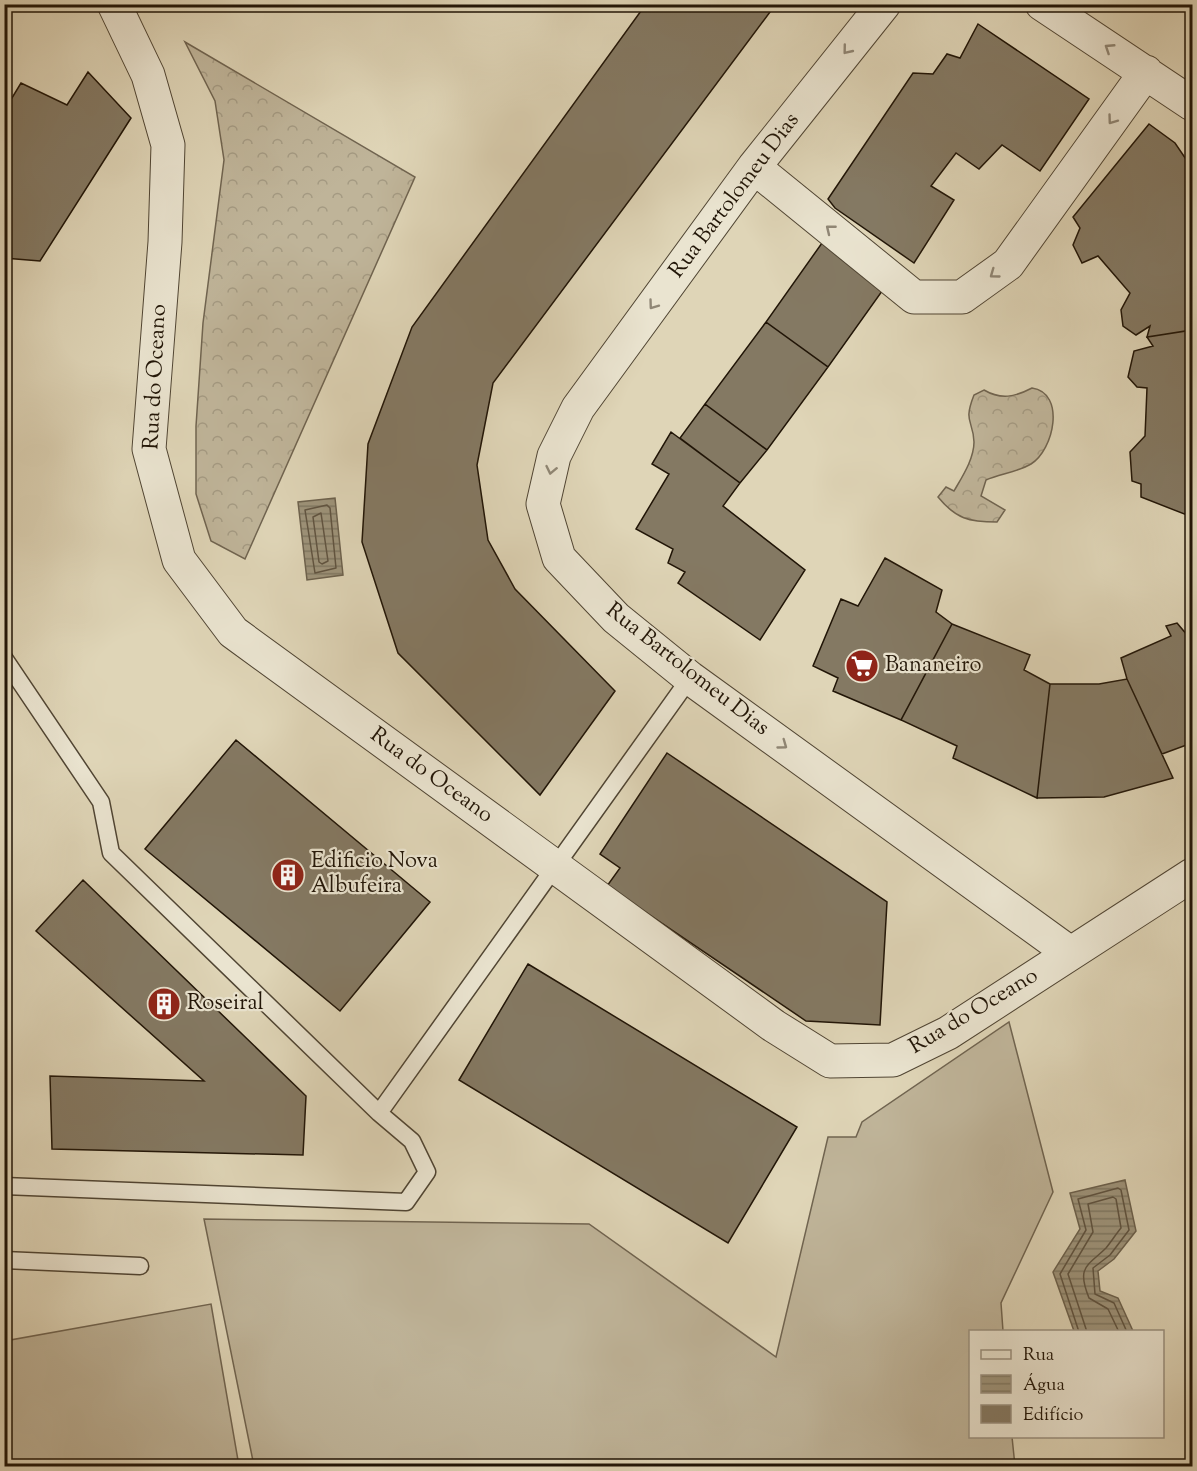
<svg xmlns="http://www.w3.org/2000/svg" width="1197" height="1471" viewBox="0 0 1197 1471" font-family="'Sorts Mill Goudy',serif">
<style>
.grass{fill:#bfb499;stroke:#706450;stroke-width:1.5}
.forest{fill:url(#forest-crowns);stroke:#706450;stroke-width:1.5}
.water{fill:url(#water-rules);stroke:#6c614d;stroke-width:1.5}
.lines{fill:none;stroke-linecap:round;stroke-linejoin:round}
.shore{stroke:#605441;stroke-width:1.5}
.building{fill:#847963;stroke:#211507;stroke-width:1.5}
.service-casing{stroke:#504533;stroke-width:19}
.minor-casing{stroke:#504533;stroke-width:35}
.tertiary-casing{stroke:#504533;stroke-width:35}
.service{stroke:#eae4d0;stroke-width:16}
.minor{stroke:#eae4d0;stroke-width:33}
.tertiary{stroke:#eae4d0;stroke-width:33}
.oneway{stroke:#908776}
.labels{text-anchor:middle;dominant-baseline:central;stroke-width:4.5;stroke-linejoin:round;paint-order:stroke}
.street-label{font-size:22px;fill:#211507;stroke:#eae4d0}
.poi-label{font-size:22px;fill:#211507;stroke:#eae4d0;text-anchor:start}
</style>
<defs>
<pattern id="forest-crowns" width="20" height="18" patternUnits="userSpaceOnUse" patternTransform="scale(1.5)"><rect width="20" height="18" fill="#bfb499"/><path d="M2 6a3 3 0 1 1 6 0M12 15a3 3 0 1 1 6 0" fill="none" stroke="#a49a82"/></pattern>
<pattern id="water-rules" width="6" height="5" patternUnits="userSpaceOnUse" patternTransform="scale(1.5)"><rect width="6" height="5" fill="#9e947b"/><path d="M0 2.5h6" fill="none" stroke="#807863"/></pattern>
</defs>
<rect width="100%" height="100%" fill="#dfd5b7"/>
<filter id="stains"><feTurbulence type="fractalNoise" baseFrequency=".00333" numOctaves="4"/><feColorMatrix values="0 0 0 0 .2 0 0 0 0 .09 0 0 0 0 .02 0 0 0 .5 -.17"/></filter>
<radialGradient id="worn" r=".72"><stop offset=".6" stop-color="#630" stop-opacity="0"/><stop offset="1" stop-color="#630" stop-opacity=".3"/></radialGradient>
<!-- grass -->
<path class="grass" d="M 1009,1022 L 1053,1192 L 1001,1303 L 1003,1331 L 970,1332 L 970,1436 L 1012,1437 L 1015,1466 L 254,1466 L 204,1219 L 589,1224 L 776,1357 L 828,1137 L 856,1137 L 862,1122 Z
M 211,1304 L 239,1466 L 5,1466 L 5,1341 Z"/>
<!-- forest -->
<path class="forest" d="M 185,42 L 415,177 L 245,559 L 211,541 L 196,494 L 196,426 L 203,323 L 224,160 L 215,101 Z
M 1032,388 C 1066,393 1054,450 1031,464 C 1018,472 999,474 986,480 L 981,496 L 1005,510 L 997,522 C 969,522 956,519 938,497 L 946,487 L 954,491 C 962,477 974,459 974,442 C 973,419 963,423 974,395 L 984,390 C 1001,400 1015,397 1032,388 Z"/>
<!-- water -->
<path class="water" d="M 335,498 L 343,575 L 307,580 L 298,502 Z
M 1125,1180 L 1136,1231 L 1114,1259 L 1098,1271 L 1100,1291 L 1118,1298 L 1133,1331 L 1074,1331 L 1053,1272 L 1080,1229 L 1070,1193 Z"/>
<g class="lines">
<!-- shore -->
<path class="shore" d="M 327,505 L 330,508 L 336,568 L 315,573 L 305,510 Z
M 321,513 L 328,561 L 322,564 L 319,562 L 313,517 Z
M 1079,1332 L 1060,1274 L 1086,1230 L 1078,1199 L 1118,1188 L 1121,1190 L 1129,1230 L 1110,1255 L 1093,1268 L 1095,1294 L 1114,1303 L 1127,1332
M 1087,1332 L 1068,1274 L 1093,1232 L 1088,1204 L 1113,1197 L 1116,1199 L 1121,1228 C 1116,1234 1111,1242 1106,1248 C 1088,1266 1076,1266 1089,1298 L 1108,1309 L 1119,1332"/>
</g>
<!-- building -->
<path class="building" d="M 646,4 L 776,4 L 493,383 L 477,465 L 488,540 L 515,589 L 615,691 L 540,795 L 398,653 L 362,542 L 368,444 L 412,327 Z
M 978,24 L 1089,99 L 1040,171 L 1002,145 L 979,169 L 956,153 L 931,186 L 954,200 L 914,263 L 835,208 L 828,199 L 913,73 L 933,74 L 947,54 L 960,58 Z
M 88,72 L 131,118 L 40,261 L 4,258 L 4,111 L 21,83 L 67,105 Z
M 1149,124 L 1175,143 L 1192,168 L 1192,330 L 1147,337 L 1150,326 L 1136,335 L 1123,326 L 1121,310 L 1130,293 L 1098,256 L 1082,263 L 1073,245 L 1080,228 L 1073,217 Z
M 822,243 L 885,287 L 828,367 L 766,322 Z
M 766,322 L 828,367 L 767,450 L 705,404 Z
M 1192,330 L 1192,517 L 1141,497 L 1141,484 L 1132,481 L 1130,452 L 1145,436 L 1147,388 L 1137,387 L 1128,377 L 1134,351 L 1153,346 L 1147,337 Z
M 705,404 L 767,450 L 740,483 L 680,438 Z
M 671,432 L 740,483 L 723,506 L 805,570 L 760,640 L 678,583 L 685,572 L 668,563 L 673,549 L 636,529 L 669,474 L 652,464 Z
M 885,558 L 942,590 L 936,612 L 952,624 L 901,720 L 833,691 L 838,678 L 813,666 L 841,599 L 858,606 Z
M 1177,623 L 1188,636 L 1192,634 L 1192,743 L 1162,754 L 1127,679 L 1121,658 L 1171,636 L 1166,626 Z
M 952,624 L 1030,655 L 1024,670 L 1050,684 L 1037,798 L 953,758 L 957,746 L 901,720 Z
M 1127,679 L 1173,778 L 1104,797 L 1037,798 L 1050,684 L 1099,684 Z
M 236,740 L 430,902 L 340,1011 L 145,849 Z
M 667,753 L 887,902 L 880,1025 L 806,1021 L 607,886 L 620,868 L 600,854 Z
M 83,880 L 306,1096 L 303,1155 L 52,1149 L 50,1076 L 204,1081 L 36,931 Z
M 528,964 L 797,1127 L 728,1243 L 459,1080 Z"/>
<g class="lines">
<defs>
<path id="service" d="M 4,658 L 101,802 L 111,853 L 379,1113 L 412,1141 L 427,1172 L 406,1202 L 4,1186
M 379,1113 L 690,678
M 4,1260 L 140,1266"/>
<path id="minor" d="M 884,4 L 754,167 L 578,408 L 554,456 L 543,504 L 559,558 L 616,618 L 690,678 L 1070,953
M 1042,4 L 1192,104
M 754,167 L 914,297 L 962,297 L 1008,264 L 1146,72"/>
<path id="tertiary" d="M 114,4 L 148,75 L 168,145 L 165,242 L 149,449 L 179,560 L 233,632 L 774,1026 L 830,1061 L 893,1060 L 948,1033 L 1192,875"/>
</defs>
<!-- service casing -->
<use href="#service" class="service-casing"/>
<!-- minor casing -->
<use href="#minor" class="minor-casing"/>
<!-- tertiary casing -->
<use href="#tertiary" class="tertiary-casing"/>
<!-- service -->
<use href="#service" class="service"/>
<!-- minor -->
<use href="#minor" class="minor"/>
<!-- tertiary -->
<use href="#tertiary" class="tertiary"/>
</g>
<!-- one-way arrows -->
<defs><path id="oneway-chevron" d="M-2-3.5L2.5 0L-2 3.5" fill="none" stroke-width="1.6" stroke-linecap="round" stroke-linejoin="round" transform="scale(1.5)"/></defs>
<g class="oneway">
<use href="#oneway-chevron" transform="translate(1109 48) rotate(-147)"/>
<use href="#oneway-chevron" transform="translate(847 50) rotate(129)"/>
<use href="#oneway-chevron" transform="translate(1112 120) rotate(126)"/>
<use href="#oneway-chevron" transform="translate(830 229) rotate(-141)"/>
<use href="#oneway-chevron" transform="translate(994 274) rotate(144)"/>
<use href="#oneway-chevron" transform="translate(653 305) rotate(126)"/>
<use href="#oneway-chevron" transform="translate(551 470) rotate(102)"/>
<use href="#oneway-chevron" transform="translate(783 745) rotate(36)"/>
</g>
<!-- icons -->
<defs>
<symbol id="supermarket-disc" viewBox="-11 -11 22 22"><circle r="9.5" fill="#8f2418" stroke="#eae4d0"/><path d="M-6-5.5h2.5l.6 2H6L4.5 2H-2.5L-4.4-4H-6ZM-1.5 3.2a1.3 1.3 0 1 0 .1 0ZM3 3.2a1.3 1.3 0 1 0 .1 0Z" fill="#fff"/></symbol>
<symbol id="building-disc" viewBox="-11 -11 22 22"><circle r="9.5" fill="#8f2418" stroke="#eae4d0"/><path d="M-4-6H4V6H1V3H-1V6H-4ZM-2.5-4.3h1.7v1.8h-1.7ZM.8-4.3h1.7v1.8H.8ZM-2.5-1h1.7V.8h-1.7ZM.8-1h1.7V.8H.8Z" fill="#fff"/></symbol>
</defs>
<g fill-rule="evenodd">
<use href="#supermarket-disc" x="843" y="647" width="38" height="38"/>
<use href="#building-disc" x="269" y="856" width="38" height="38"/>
<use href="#building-disc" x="145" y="985" width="38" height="38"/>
</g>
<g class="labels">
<!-- street labels -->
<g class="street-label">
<text transform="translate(735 196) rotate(-53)">Rua Bartolomeu Dias</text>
<text transform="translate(156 377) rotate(-87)">Rua do Oceano</text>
<text transform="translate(687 670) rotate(38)">Rua Bartolomeu Dias</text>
<text transform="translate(431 776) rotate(36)">Rua do Oceano</text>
<text transform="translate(974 1012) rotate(-31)">Rua do Oceano</text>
</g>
<!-- poi labels -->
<g class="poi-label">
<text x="885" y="666">Bananeiro</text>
<text x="311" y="862">Edificio Nova<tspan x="311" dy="25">Albufeira</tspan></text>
<text x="187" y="1004">Roseiral</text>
</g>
</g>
<!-- margin -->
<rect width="1197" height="1471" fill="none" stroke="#dfd5b7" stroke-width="24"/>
<rect x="6" y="6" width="1185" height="1459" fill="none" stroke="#211507" stroke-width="3"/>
<rect x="12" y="12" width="1173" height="1447" fill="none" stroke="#211507" stroke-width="1.5"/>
<!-- legend -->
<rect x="969" y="1330" width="195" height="108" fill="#eae4d0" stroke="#9a9180" stroke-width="1.5"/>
<rect x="981" y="1350" width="30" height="9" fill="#eae4d0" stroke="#9a9180" stroke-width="1.5"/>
<text x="1023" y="1360" font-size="18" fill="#211507">Rua</text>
<rect x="981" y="1375" width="30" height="18" fill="url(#water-rules)" stroke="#9a9180" stroke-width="1.5"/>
<text x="1023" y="1390" font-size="18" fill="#211507">Água</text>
<rect x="981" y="1405" width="30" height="18" fill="#847963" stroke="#9a9180" stroke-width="1.5"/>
<text x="1023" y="1420" font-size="18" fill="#211507">Edifício</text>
<rect width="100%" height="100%" filter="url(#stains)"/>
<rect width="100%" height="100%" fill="url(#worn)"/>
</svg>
